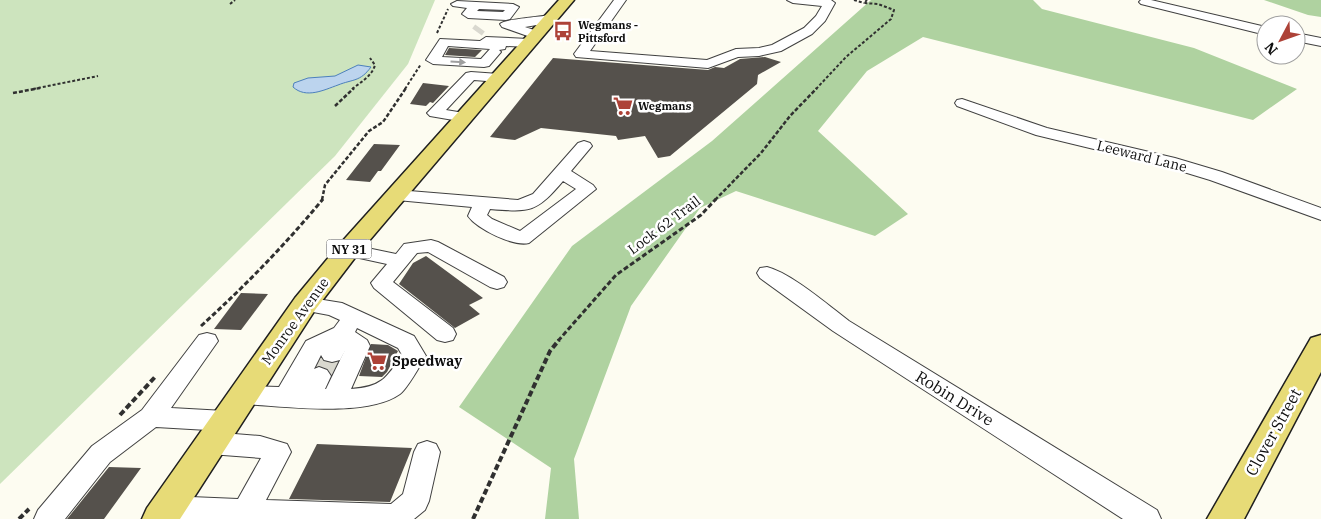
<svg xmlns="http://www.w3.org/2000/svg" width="1321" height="519" viewBox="0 0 1321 519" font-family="'IBM Plex Serif',serif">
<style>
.green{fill:#cde4be}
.forest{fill:#afd2a0}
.water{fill:#bcd4ee;stroke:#4c80bc}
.building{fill:#55514c}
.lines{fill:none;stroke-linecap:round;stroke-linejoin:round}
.minor-tunnel-far1{stroke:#d9d8cf;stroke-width:12;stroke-dasharray:12 6;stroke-linecap:butt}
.minor-tunnel{stroke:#d9d8cf;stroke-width:26;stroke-dasharray:26 12;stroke-linecap:butt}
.minor-casing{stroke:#414141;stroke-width:2}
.major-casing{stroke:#1f1f1f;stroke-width:3}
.path-far3{stroke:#303030;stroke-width:2;stroke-dasharray:3 2;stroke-linecap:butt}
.path-far2{stroke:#303030;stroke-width:2.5;stroke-dasharray:4 2;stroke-linecap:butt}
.path-far1{stroke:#303030;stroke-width:3;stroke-dasharray:5 2.5;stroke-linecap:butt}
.path{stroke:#303030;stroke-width:4;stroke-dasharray:6 3;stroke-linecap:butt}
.minor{fill:#fff;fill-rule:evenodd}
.major{fill:#e7db77;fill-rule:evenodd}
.oneway{fill:#9f9f9f}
.labels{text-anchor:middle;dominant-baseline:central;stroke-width:5;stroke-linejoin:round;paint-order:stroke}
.far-poi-label{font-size:11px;font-weight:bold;fill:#0e0e0e;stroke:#fff;text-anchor:start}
.shield{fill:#fff;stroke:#565656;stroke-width:1}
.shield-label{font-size:12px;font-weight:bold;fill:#0e0e0e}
.street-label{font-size:14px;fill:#0e0e0e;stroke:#fff}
.poi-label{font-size:14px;font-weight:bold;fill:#0e0e0e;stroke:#fff;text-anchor:start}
.near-street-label{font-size:16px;fill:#0e0e0e;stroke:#fff}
</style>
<rect width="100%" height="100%" fill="#fdfcf1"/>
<!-- green -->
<path class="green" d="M 0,0 L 435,0 L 408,64 L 335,156 L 0,484 Z"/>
<!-- forest -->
<path class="forest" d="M 871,0 L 1033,0 L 1042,9 L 1194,48 L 1297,89 L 1253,120 L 923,37 L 867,71 L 818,131 L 908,214 L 875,236 L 736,191 L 700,208 L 631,306 L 574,459 L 579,519 L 545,519 L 551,468 L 459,407 L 572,246 L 712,141 Z
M 1264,0 L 1321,0 L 1321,17 L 1308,15 Z"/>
<!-- water -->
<path class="water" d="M 358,65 L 371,67 C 360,82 353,79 338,85 C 324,90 306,99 293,87 L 294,83 L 308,78 L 335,76 Z"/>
<!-- building -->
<path class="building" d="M 449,48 L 482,50 L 475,57 L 445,55 Z
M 765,57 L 781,62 L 758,75 L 757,84 L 670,156 L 658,158 L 645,136 L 618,140 L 616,136 L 541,128 L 515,140 L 490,137 L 553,58 L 708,70 L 715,67 L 724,68 L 740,59 Z
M 423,83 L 449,86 L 433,103 L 430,102 L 426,106 L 410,104 Z
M 374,144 L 400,145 L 381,171 L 378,171 L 370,182 L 346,180 Z
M 426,256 L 483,298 L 469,305 L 480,314 L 455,328 L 399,284 L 413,263 Z
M 241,293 L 268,294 L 241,330 L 214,329 Z
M 371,344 L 388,345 L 398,351 L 387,372 L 382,377 L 359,376 Z
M 317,444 L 412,448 L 390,502 L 289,499 Z
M 109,467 L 141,468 L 104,519 L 67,519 Z"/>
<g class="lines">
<!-- minor-tunnel-far1 -->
<path class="minor-tunnel-far1" d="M 477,32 L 480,28"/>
<!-- minor-tunnel -->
<path class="minor-tunnel" d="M 319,376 L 332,354"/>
<defs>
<path id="minor" d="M 614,0 L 626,0 L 590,51 L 707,60 L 736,49 L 759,48 L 772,45 L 804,28 L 816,16 L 822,6 L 793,3 L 787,0 L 831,0 L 835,3 L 825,21 L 812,34 L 781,51 L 759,56 L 738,57 L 708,68 L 576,57 L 574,54 Z
M 1141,0 L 1151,0 L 1266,27 L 1266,35 L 1141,4 L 1139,2 Z
M 457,1 L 513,4 L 519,7 L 510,19 L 506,20 L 468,18 L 462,14 L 467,8 L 453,6 L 451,4 ZM 479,9 L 505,10 L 503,12 L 477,11 Z
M 550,15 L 556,19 L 554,22 L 525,27 L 540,32 L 542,35 L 536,39 L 502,27 L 500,24 C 505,19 540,17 550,15 Z
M 1296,33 L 1321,38 L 1321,46 L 1296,41 Z
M 486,37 L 529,39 L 535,43 L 529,47 L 506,46 L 505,49 L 499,50 L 501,52 L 489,66 L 484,67 L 433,64 L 426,60 L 440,39 L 480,41 ZM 448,46 L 490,49 L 481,59 L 442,57 Z
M 471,72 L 499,74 L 506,78 L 499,82 L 474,80 L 446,110 L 470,114 L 473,117 L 470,120 L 465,122 L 430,116 L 427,113 L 430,110 L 466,73 Z
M 962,99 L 1047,128 L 1175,158 L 1222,172 L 1321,208 L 1321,220 L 1210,180 L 1164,166 L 1036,135 L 957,106 L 955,103 L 957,100 Z
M 584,141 L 590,143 L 592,146 L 571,171 L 593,185 L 596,189 L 529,243 C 514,247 477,229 468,216 L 472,207 L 397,200 L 391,199 L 388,195 L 391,191 L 397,190 L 518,200 L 533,194 L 578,143 ZM 563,181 L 576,189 L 520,231 L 492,219 L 487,215 L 490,209 C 530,212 536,213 563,181 Z
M 431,240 L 438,242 L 504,277 L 507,282 L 504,287 L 497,289 L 490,287 L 428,252 L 417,253 L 393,282 L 453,328 L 456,334 L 453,340 L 445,342 L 437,340 L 374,288 L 371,283 L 387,264 L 341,254 L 338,250 L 341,246 L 348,244 L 396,254 L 404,244 Z
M 767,267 C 791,273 828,305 849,321 L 1157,510 L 1161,519 L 1123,519 L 833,331 L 760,278 L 757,273 L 760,268 Z
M 305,297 L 342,303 L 414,336 L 426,356 C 420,365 408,388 400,394 C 366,418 285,406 243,404 L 234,402 L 231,395 L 234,388 L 243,386 L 279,387 L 306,341 L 334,328 L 340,320 L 329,315 L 297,309 L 294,304 L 297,299 ZM 357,328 L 398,348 L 402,355 C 386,379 381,387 351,389 L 370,346 L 367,340 L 355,332 ZM 346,348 L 326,389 L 325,389 L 331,376 L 327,370 L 319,367 L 314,369 L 321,355 L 324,360 L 332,362 L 340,360 Z
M 207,333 L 215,335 L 218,341 L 171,408 L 225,411 L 234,414 L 238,421 L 234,428 L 225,431 L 156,427 L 110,462 L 65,519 L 34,519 L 38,510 L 92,446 L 142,410 L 199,335 Z
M 210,432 L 260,436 L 287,444 L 291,452 L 266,500 L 391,504 L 403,494 L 414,452 L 418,444 L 427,441 L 436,444 L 440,452 L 429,501 L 425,510 L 414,519 L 163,519 L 157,517 L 153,508 L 157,499 L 167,496 L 238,499 L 261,458 L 210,454 L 201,450 L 197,443 L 201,436 Z"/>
<path id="major" d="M 559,0 L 574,0 L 357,255 L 315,310 L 180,519 L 142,519 L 147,508 L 295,298 L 339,245 Z
M 1321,335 L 1321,372 L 1244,519 L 1207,519 L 1311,338 Z"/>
</defs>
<!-- minor casing -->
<use href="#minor" class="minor-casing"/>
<!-- major casing -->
<use href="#major" class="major-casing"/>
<!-- path-far3 -->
<path class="path-far3" d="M 854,0 L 864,3
M 230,4 L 235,0
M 437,33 L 448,9
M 33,89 L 98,76
M 352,89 C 361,82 372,76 375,65 L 370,58
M 405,89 L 421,64
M 816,89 L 846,57 L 891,19 L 894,10 L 878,4 L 864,3 L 867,0"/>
<!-- path-far2 -->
<path class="path-far2" d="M 13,93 L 40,88
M 335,106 L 354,88
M 322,200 L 325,185 L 369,131 L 383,122 L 406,88
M 715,200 L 761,153 L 790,116 L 817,88"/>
<!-- path-far1 -->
<path class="path-far1" d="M 201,326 C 246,285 284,246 323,199
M 558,341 L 616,275 L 701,215 L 716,199"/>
<!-- path -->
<path class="path" d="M 120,415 L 155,377
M 19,519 L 29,509
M 473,519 L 550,351 L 559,340"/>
<!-- minor -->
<use href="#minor" class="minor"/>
<!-- major -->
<use href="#major" class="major"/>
</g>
<!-- one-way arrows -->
<defs><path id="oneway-solid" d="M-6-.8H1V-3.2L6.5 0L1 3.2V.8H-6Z" transform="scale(1.25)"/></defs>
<use class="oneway" href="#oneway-solid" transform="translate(458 62) rotate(4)"/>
<!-- icons -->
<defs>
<symbol id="bus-bare" viewBox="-9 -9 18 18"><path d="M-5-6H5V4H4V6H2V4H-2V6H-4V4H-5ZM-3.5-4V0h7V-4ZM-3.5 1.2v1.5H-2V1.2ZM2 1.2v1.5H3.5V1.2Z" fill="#ad4237" stroke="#fff" stroke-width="2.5" paint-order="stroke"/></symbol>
<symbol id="supermarket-bare" viewBox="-9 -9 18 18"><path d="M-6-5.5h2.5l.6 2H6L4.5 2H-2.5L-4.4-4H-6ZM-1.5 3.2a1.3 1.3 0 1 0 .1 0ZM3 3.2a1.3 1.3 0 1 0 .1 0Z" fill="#ad4237" stroke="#fff" stroke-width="2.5" paint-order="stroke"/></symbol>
</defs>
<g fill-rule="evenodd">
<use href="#bus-bare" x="549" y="17" width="28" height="28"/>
<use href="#supermarket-bare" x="609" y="92" width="28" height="28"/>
<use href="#supermarket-bare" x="363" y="347" width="28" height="28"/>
</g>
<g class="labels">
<!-- far-poi labels -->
<g class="far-poi-label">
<text x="578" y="25">Wegmans -<tspan x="578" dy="13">Pittsford</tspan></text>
<text x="638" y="106">Wegmans</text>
</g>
<!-- shield labels -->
<rect class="shield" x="326.5" y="239.5" width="45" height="19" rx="4"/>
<g class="shield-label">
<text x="349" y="249">NY 31</text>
</g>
<!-- street labels -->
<g class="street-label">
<text transform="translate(1142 156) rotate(14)">Leeward Lane</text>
<text transform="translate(664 225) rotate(-37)">Lock 62 Trail</text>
<text transform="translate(295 321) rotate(-54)">Monroe Avenue</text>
</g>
<!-- poi labels -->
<g class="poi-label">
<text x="392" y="361">Speedway</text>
</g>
<!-- near-street labels -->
<g class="near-street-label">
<text transform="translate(955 398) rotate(32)">Robin Drive</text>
<text transform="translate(1273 432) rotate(-61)">Clover Street</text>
</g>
</g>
<!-- north arrow -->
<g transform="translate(1281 40) rotate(229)"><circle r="24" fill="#ffffff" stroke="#9f9f9f"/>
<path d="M0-4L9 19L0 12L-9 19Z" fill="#ad4237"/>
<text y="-8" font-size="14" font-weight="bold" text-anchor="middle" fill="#0e0e0e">N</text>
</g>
</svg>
